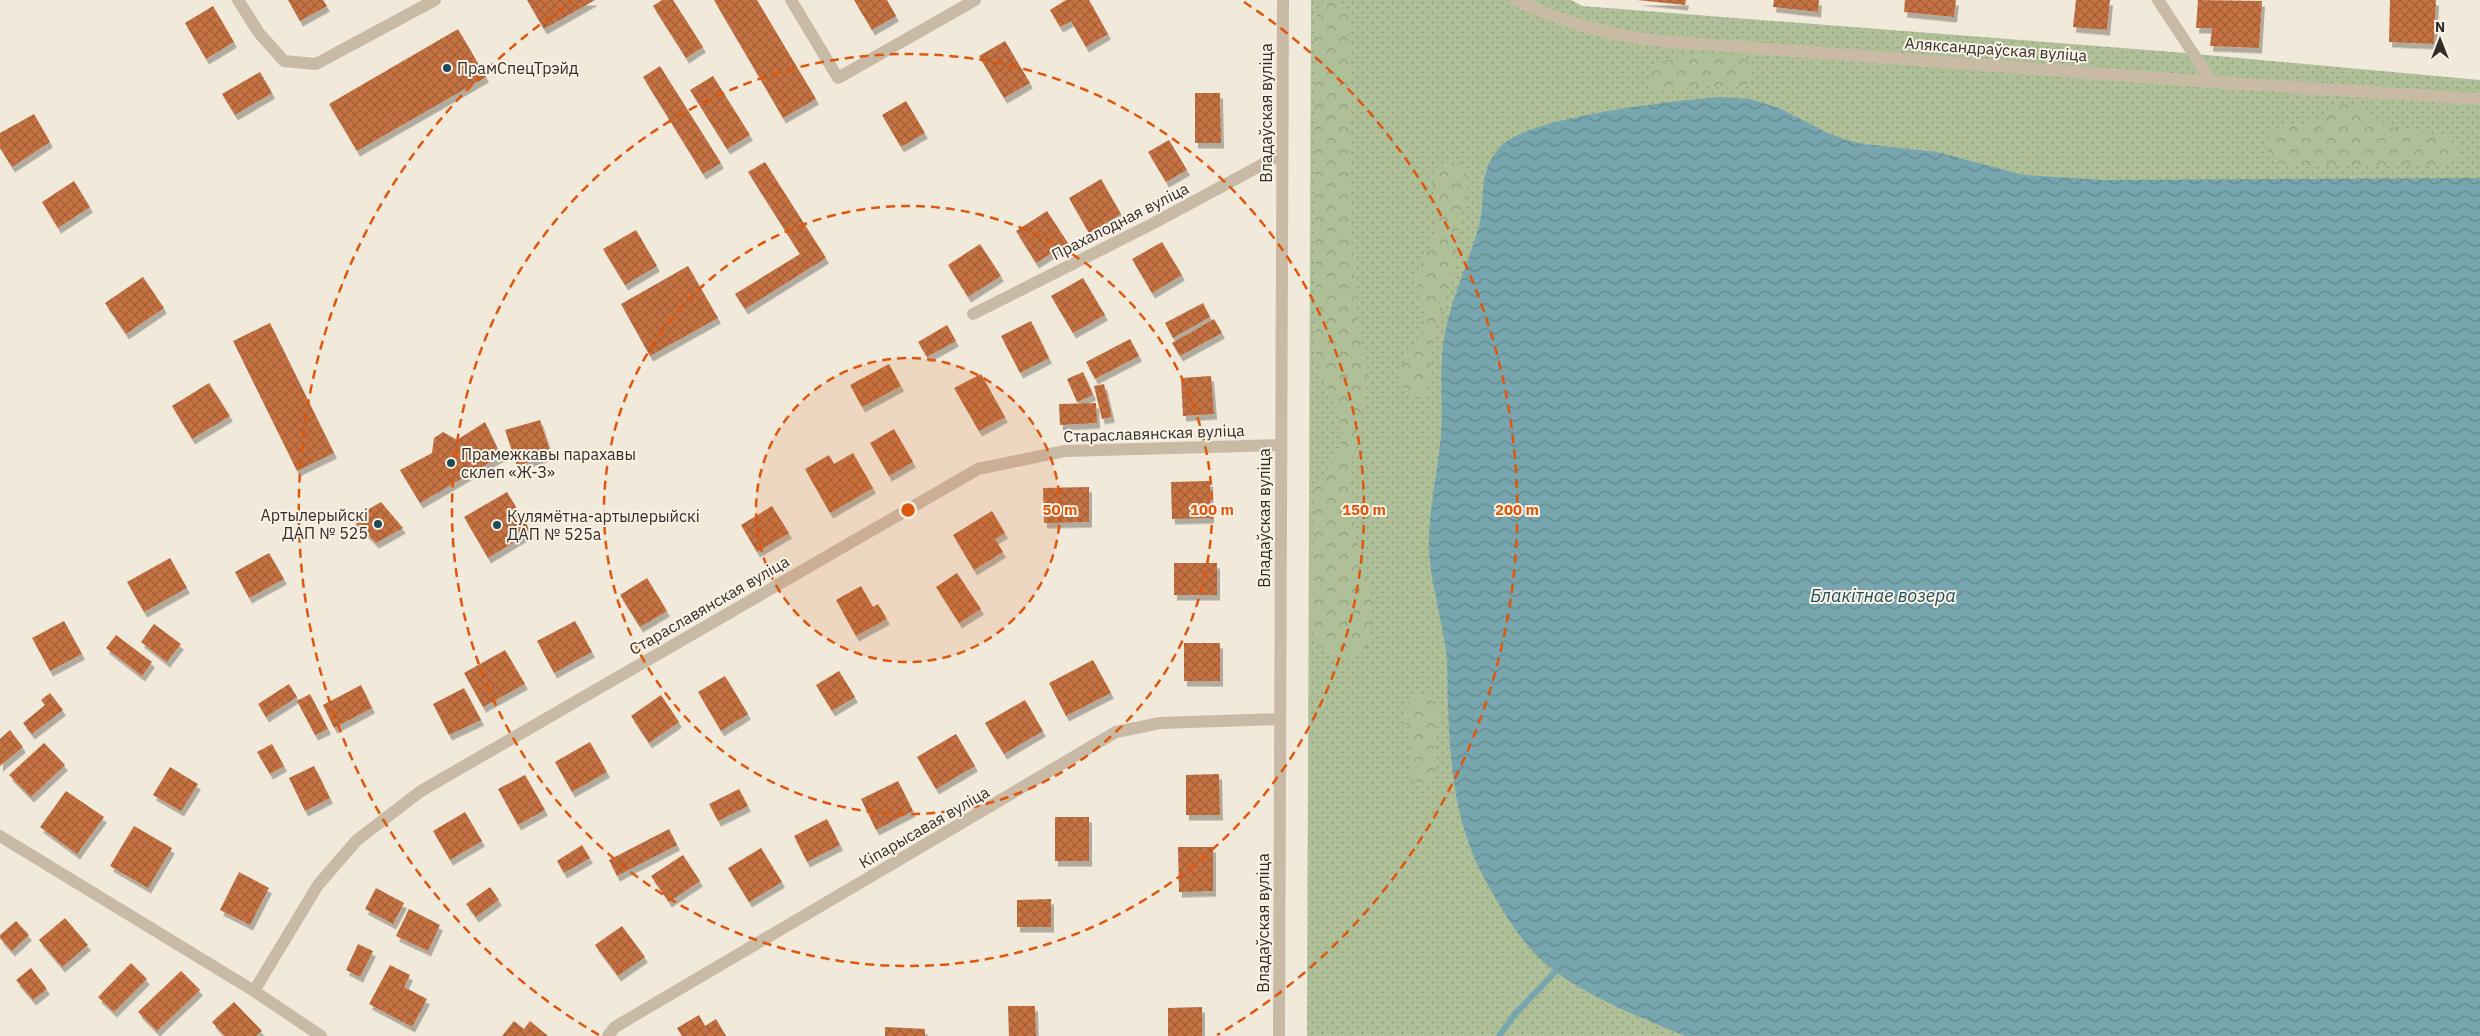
<svg xmlns="http://www.w3.org/2000/svg" width="2480" height="1036" viewBox="0 0 2480 1036" font-family="'IBM Plex Sans',sans-serif">
<style>
.grass{fill:url(#grass-dots)}
.forest{fill:url(#forest-crowns)}
.water{fill:url(#water-waves)}
.lines{fill:none;stroke-linecap:round;stroke-linejoin:round}
.stream{stroke:#78a6ae;stroke-width:6}
.building{fill:url(#building-cross-hatch);filter:url(#shadow)}
.minor{stroke:#c9baa5;stroke-width:12}
.ring{fill:none;stroke:#df570d;stroke-width:2.5;stroke-dasharray:9 6}
.poi-dot{fill:#1c4c57;stroke:#f9f2e6;stroke-width:2}
.labels{text-anchor:middle;dominant-baseline:central;stroke-width:4;stroke-linejoin:round;paint-order:stroke}
.street-label{font-size:16px;fill:#352d27;stroke:#f9f2e6}
.poi-label{font-size:16px;fill:#352d27;stroke:#f9f2e6;text-anchor:start}
.water-label{font-size:18px;font-style:italic;fill:#1c4c57;stroke:#f9f2e6}
.centre{fill:#df570d;stroke:#f9f2e6;stroke-width:2.5}
.ring-label{font-size:15px;text-anchor:middle;font-weight:bold;fill:#df570d;stroke:#f9f2e6;stroke-width:4;stroke-linejoin:round;paint-order:stroke}
</style>
<defs>
<pattern id="grass-dots" width="8" height="8" patternUnits="userSpaceOnUse" patternTransform="scale(1.25)"><rect width="8" height="8" fill="#afc099"/><path d="M2 2h.1M6 6h.1" fill="none" stroke="#8f9c7d" stroke-width="1.8" stroke-linecap="round"/></pattern>
<pattern id="forest-crowns" width="20" height="18" patternUnits="userSpaceOnUse" patternTransform="scale(1.25)"><rect width="20" height="18" fill="#afc099"/><path d="M2 6a3 3 0 1 1 6 0M12 15a3 3 0 1 1 6 0" fill="none" stroke="#8f9c7d"/></pattern>
<pattern id="water-waves" width="16" height="10" patternUnits="userSpaceOnUse" patternTransform="scale(1.25)"><rect width="16" height="10" fill="#78a6ae"/><path d="M0 5q4-4 8 0t8 0" fill="none" stroke="#63888e"/></pattern>
<pattern id="building-cross-hatch" width="8" height="8" patternUnits="userSpaceOnUse" patternTransform="scale(1.25)"><rect width="8" height="8" fill="#c67242"/><path d="M0 0l8 8M0 8l8-8" fill="none" stroke="#a25e37"/></pattern>
<filter id="shadow"><feDropShadow dx="3" dy="5.5" stdDeviation="0" flood-color="#0004"/></filter>
</defs>
<rect width="100%" height="100%" fill="#f1e9d9"/>
<!-- grass -->
<path class="grass" d="M 1311,0 L 1571,0 L 1582,6 L 2174,52 L 2480,80 L 2480,1036 L 1307,1036 Z"/>
<!-- forest -->
<path class="forest" d="M 1326,0 C 1341,0 1347,4 1350,19 C 1351,119 1349,219 1357,318 C 1358,337 1368,356 1368,374 C 1367,397 1359,418 1355,441 C 1351,460 1351,481 1352,501 C 1352,545 1378,593 1371,635 C 1367,664 1330,663 1317,642 C 1312,635 1312,625 1311,617 L 1314,491 C 1321,472 1335,464 1341,449 C 1350,424 1321,382 1316,357 L 1315,22 L 1320,5 Z
M 1725,53 L 1737,54 L 1751,64 C 1761,98 1720,85 1702,86 C 1685,86 1668,95 1651,88 L 1648,82 L 1651,70 C 1671,53 1701,54 1725,53 Z
M 2341,104 L 2360,108 L 2389,127 L 2450,137 L 2456,142 L 2460,155 C 2454,165 2444,165 2433,166 L 2303,167 C 2289,166 2266,164 2267,145 C 2267,139 2269,135 2273,131 C 2284,123 2299,128 2311,123 C 2322,118 2329,109 2341,104 Z
M 1449,161 L 1458,163 L 1465,168 L 1468,185 L 1458,232 L 1455,264 L 1434,336 L 1427,391 L 1424,396 L 1416,399 C 1406,394 1400,385 1401,374 C 1401,353 1421,342 1424,323 C 1427,307 1415,294 1417,278 C 1419,260 1433,246 1437,228 C 1441,206 1419,169 1449,161 Z
M 1418,695 C 1453,695 1435,728 1434,746 C 1433,756 1437,768 1433,777 C 1430,785 1424,785 1417,784 L 1413,778 L 1406,717 L 1408,703 Z"/>
<!-- water -->
<path class="water" d="M 1719,97 L 1750,99 L 1779,108 L 1828,133 L 1847,140 L 1863,144 L 1937,152 L 2024,175 L 2104,180 L 2480,178 L 2480,1036 L 1685,1036 C 1642,1018 1596,1000 1557,973 C 1527,952 1505,916 1488,885 C 1456,830 1450,768 1448,705 C 1447,690 1448,676 1447,661 C 1444,624 1431,588 1429,550 C 1428,515 1436,480 1440,445 C 1444,412 1439,379 1443,346 C 1448,305 1468,265 1479,226 C 1487,195 1476,171 1502,145 C 1532,116 1674,101 1719,97 Z"/>
<g class="lines">
<!-- stream -->
<path class="stream" d="M 1499,1036 L 1515,1014 L 1555,972"/>
</g>
<!-- building -->
<path class="building" d="M 288,0 L 323,0 L 327,6 L 300,21 Z
M 527,0 L 595,0 L 544,29 Z
M 662,0 L 673,0 L 703,47 L 686,58 L 653,6 Z
M 714,0 L 757,0 L 816,99 L 783,118 Z
M 854,0 L 887,0 L 896,16 L 872,30 Z
M 1066,0 L 1089,0 L 1108,34 L 1086,47 L 1071,21 L 1060,27 L 1050,10 Z
M 1637,0 L 1686,0 L 1685,5 Z
M 1774,0 L 1819,0 L 1818,12 L 1773,7 Z
M 1905,0 L 1956,0 L 1954,17 L 1904,12 Z
M 2076,0 L 2110,0 L 2107,30 L 2073,27 Z
M 2198,0 L 2262,1 L 2259,48 L 2210,46 L 2212,28 L 2196,28 Z
M 2390,0 L 2436,0 L 2434,44 L 2389,42 Z
M 213,6 L 234,42 L 206,59 L 185,23 Z
M 458,29 L 486,77 L 357,151 L 329,104 Z
M 1005,41 L 1030,83 L 1004,98 L 979,56 Z
M 660,66 L 721,163 L 703,174 L 643,77 Z
M 260,72 L 272,93 L 235,115 L 222,94 Z
M 713,76 L 750,135 L 727,149 L 690,90 Z
M 1195,93 L 1220,93 L 1221,143 L 1195,143 Z
M 906,101 L 925,133 L 901,147 L 882,115 Z
M 34,114 L 50,142 L 12,167 L 0,148 L 0,133 Z
M 1169,140 L 1187,170 L 1166,182 L 1148,152 Z
M 765,162 L 826,258 L 745,309 L 735,294 L 800,254 L 748,172 Z
M 1101,179 L 1121,214 L 1089,233 L 1069,198 Z
M 74,181 L 90,207 L 58,228 L 42,202 Z
M 1047,211 L 1068,243 L 1036,263 L 1016,231 Z
M 636,230 L 657,266 L 625,285 L 603,249 Z
M 1162,242 L 1182,275 L 1152,293 L 1132,259 Z
M 980,244 L 1001,276 L 968,297 L 948,265 Z
M 688,266 L 718,318 L 650,356 L 621,304 Z
M 143,277 L 164,308 L 126,334 L 105,303 Z
M 1083,278 L 1105,315 L 1073,333 L 1051,296 Z
M 1203,303 L 1210,317 L 1173,338 L 1165,323 Z
M 1214,319 L 1222,333 L 1180,356 L 1172,343 Z
M 1031,321 L 1049,358 L 1020,373 L 1001,336 Z
M 270,323 L 334,453 L 297,471 L 233,341 Z
M 947,325 L 956,341 L 927,357 L 918,342 Z
M 1130,339 L 1139,356 L 1095,379 L 1086,362 Z
M 889,364 L 901,386 L 862,407 L 850,385 Z
M 1083,372 L 1093,395 L 1077,402 L 1067,379 Z
M 981,374 L 1005,417 L 979,431 L 954,388 Z
M 1211,376 L 1214,414 L 1183,416 L 1181,378 Z
M 209,383 L 230,416 L 192,439 L 172,406 Z
M 1104,384 L 1112,417 L 1102,419 L 1094,386 Z
M 1096,403 L 1097,423 L 1060,425 L 1059,404 Z
M 540,420 L 551,454 L 517,466 L 505,430 Z
M 485,422 L 501,456 L 420,503 L 400,470 L 432,453 L 434,438 L 443,432 L 457,440 Z
M 894,429 L 913,462 L 889,476 L 870,443 Z
M 853,453 L 873,488 L 830,513 L 805,469 L 829,455 L 834,464 Z
M 1210,481 L 1211,518 L 1172,519 L 1171,482 Z
M 1089,487 L 1089,522 L 1044,523 L 1043,488 Z
M 507,492 L 531,532 L 488,558 L 464,517 Z
M 381,502 L 403,528 L 376,543 L 352,519 Z
M 772,506 L 789,533 L 757,552 L 741,525 Z
M 992,511 L 1005,533 L 995,539 L 1003,552 L 974,570 L 953,535 Z
M 269,553 L 284,579 L 249,598 L 235,572 Z
M 170,558 L 187,588 L 144,612 L 127,582 Z
M 1174,563 L 1217,563 L 1217,595 L 1174,595 Z
M 957,573 L 981,609 L 959,623 L 936,587 Z
M 647,578 L 667,611 L 640,627 L 620,595 Z
M 861,586 L 873,607 L 878,604 L 887,619 L 856,636 L 836,600 Z
M 64,621 L 82,654 L 50,671 L 32,638 Z
M 575,621 L 592,652 L 554,673 L 537,641 Z
M 154,624 L 181,644 L 167,662 L 141,642 Z
M 116,635 L 152,662 L 142,676 L 106,648 Z
M 1184,643 L 1220,643 L 1220,681 L 1184,681 Z
M 505,650 L 525,684 L 483,707 L 464,673 Z
M 1093,660 L 1111,693 L 1066,716 L 1049,683 Z
M 839,671 L 855,697 L 832,711 L 816,685 Z
M 725,676 L 748,714 L 721,731 L 698,692 Z
M 289,684 L 297,697 L 266,717 L 258,704 Z
M 361,685 L 372,708 L 334,728 L 323,705 Z
M 464,688 L 481,720 L 449,735 L 433,704 Z
M 50,693 L 63,710 L 32,734 L 23,723 L 45,705 L 41,700 Z
M 310,694 L 328,729 L 315,735 L 297,701 Z
M 661,695 L 679,722 L 649,743 L 631,716 Z
M 1025,700 L 1043,731 L 1004,754 L 985,723 Z
M 10,730 L 23,747 L 0,766 L 0,739 Z
M 956,734 L 975,766 L 936,789 L 917,757 Z
M 590,742 L 607,772 L 572,792 L 555,762 Z
M 44,743 L 65,765 L 31,797 L 9,775 Z
M 272,744 L 284,766 L 270,774 L 257,752 Z
M 314,766 L 330,798 L 305,811 L 289,778 Z
M 170,767 L 198,784 L 181,811 L 153,795 Z
M 1219,774 L 1220,815 L 1186,815 L 1186,775 Z
M 525,775 L 545,810 L 518,825 L 498,789 Z
M 898,781 L 913,811 L 876,830 L 861,799 Z
M 739,789 L 748,806 L 718,821 L 709,804 Z
M 66,791 L 104,817 L 77,854 L 40,827 Z
M 465,812 L 482,841 L 450,860 L 433,831 Z
M 1055,817 L 1089,817 L 1089,861 L 1055,861 Z
M 827,819 L 840,845 L 807,862 L 794,836 Z
M 134,826 L 172,848 L 148,888 L 110,866 Z
M 669,829 L 677,845 L 617,876 L 609,860 Z
M 582,845 L 590,858 L 564,873 L 557,861 Z
M 1178,847 L 1213,847 L 1213,891 L 1179,892 Z
M 761,848 L 782,882 L 749,902 L 728,868 Z
M 683,855 L 700,881 L 669,902 L 651,876 Z
M 239,872 L 269,888 L 250,925 L 220,910 Z
M 490,887 L 499,900 L 476,917 L 466,904 Z
M 376,888 L 404,903 L 393,924 L 365,909 Z
M 1051,899 L 1051,927 L 1017,927 L 1017,900 Z
M 409,909 L 440,925 L 428,951 L 396,936 Z
M 65,918 L 88,945 L 62,967 L 39,940 Z
M 16,921 L 29,935 L 12,951 L 0,938 L 0,935 Z
M 622,926 L 645,957 L 618,976 L 595,945 Z
M 358,944 L 373,951 L 360,977 L 346,970 Z
M 131,963 L 147,979 L 114,1012 L 98,997 Z
M 390,965 L 410,975 L 404,987 L 427,999 L 412,1027 L 369,1004 Z
M 31,968 L 47,989 L 33,1000 L 16,980 Z
M 181,971 L 200,990 L 157,1031 L 138,1012 Z
M 234,1002 L 262,1031 L 256,1036 L 225,1036 L 212,1022 Z
M 1008,1006 L 1035,1006 L 1036,1036 L 1009,1036 Z
M 1202,1007 L 1202,1036 L 1168,1036 L 1168,1008 Z
M 699,1015 L 705,1026 L 716,1019 L 726,1036 L 682,1036 L 677,1028 Z
M 514,1021 L 524,1029 L 530,1021 L 548,1036 L 502,1036 Z
M 885,1027 L 925,1029 L 925,1036 L 885,1036 Z"/>
<g class="lines">
<!-- minor -->
<path class="minor" d="M 238,0 L 259,33 L 284,61 L 316,64 L 435,0
M 791,0 L 838,78 L 975,0
M 1516,0 C 1563,23 1608,35 1660,41 L 2212,82 L 2480,99
M 2158,0 L 2212,82
M 973,314 L 1152,224 L 1282,154
M 0,836 L 254,991 L 321,1036
M 254,991 L 318,885 L 357,840 L 421,791 L 978,469 L 1065,451 L 1281,445
M 608,1036 L 615,1027 L 1116,732 L 1160,723 L 1280,719
M 1279,1036 L 1283,0"/>
</g>
<!-- distance rings -->
<circle cx="908" cy="510" r="152" fill="#df570d" fill-opacity=".12"/>
<g class="ring">
<circle cx="908" cy="510" r="152"/>
<circle cx="908" cy="510" r="304"/>
<circle cx="908" cy="510" r="456"/>
<path d="M599 1035A609 609 0 0 1 572 2M1244 2A609 609 0 0 1 1217 1035"/>
</g>
<!-- markers -->
<g class="poi-dot">
<circle cx="447" cy="68" r="5"/>
<circle cx="451" cy="463" r="5"/>
<circle cx="378" cy="524" r="5"/>
<circle cx="497" cy="525" r="5"/>
</g>
<g class="labels">
<!-- street labels -->
<g class="street-label">
<text transform="translate(1996 49) rotate(4)">Аляксандраўская вуліца</text>
<text transform="translate(1266 113) rotate(-90)">Владаўская вуліца</text>
<text transform="translate(1120 221) rotate(-27)">Прахалодная вуліца</text>
<text transform="translate(1154 433) rotate(-2)">Стараславянская вуліца</text>
<text transform="translate(1264 518) rotate(-90)">Владаўская вуліца</text>
<text transform="translate(709 605) rotate(-30)">Стараславянская вуліца</text>
<text transform="translate(924 827) rotate(-30)">Кіпарысавая вуліца</text>
<text transform="translate(1263 923) rotate(-90)">Владаўская вуліца</text>
</g>
<!-- poi labels -->
<g class="poi-label">
<text x="457" y="68">ПрамСпецТрэйд</text>
<text x="461" y="454">Прамежкавы парахавы<tspan x="461" dy="18">склеп «Ж-З»</tspan></text>
<text x="368" y="515" text-anchor="end">Артылерыйскі<tspan x="368" dy="18">ДАП № 525</tspan></text>
<text x="507" y="516">Кулямётна-артылерыйскі<tspan x="507" dy="18">ДАП № 525а</tspan></text>
</g>
<!-- water labels -->
<g class="water-label">
<text x="1883" y="595">Блакітнае возера</text>
</g>
</g>
<circle cx="908" cy="510" r="8" class="centre"/>
<g class="ring-label">
<text x="1060" y="515">50 m</text>
<text x="1212" y="515">100 m</text>
<text x="1364" y="515">150 m</text>
<text x="1517" y="515">200 m</text>
</g>
<!-- north arrow -->
<g transform="translate(2440 40)" stroke="#f9f2e6" stroke-width="4" paint-order="stroke">
<path d="M0-4L9 19L0 12L-9 19Z" fill="#352d27"/>
<text y="-8" font-size="14" font-weight="bold" text-anchor="middle" fill="#352d27">N</text>
</g>
</svg>
